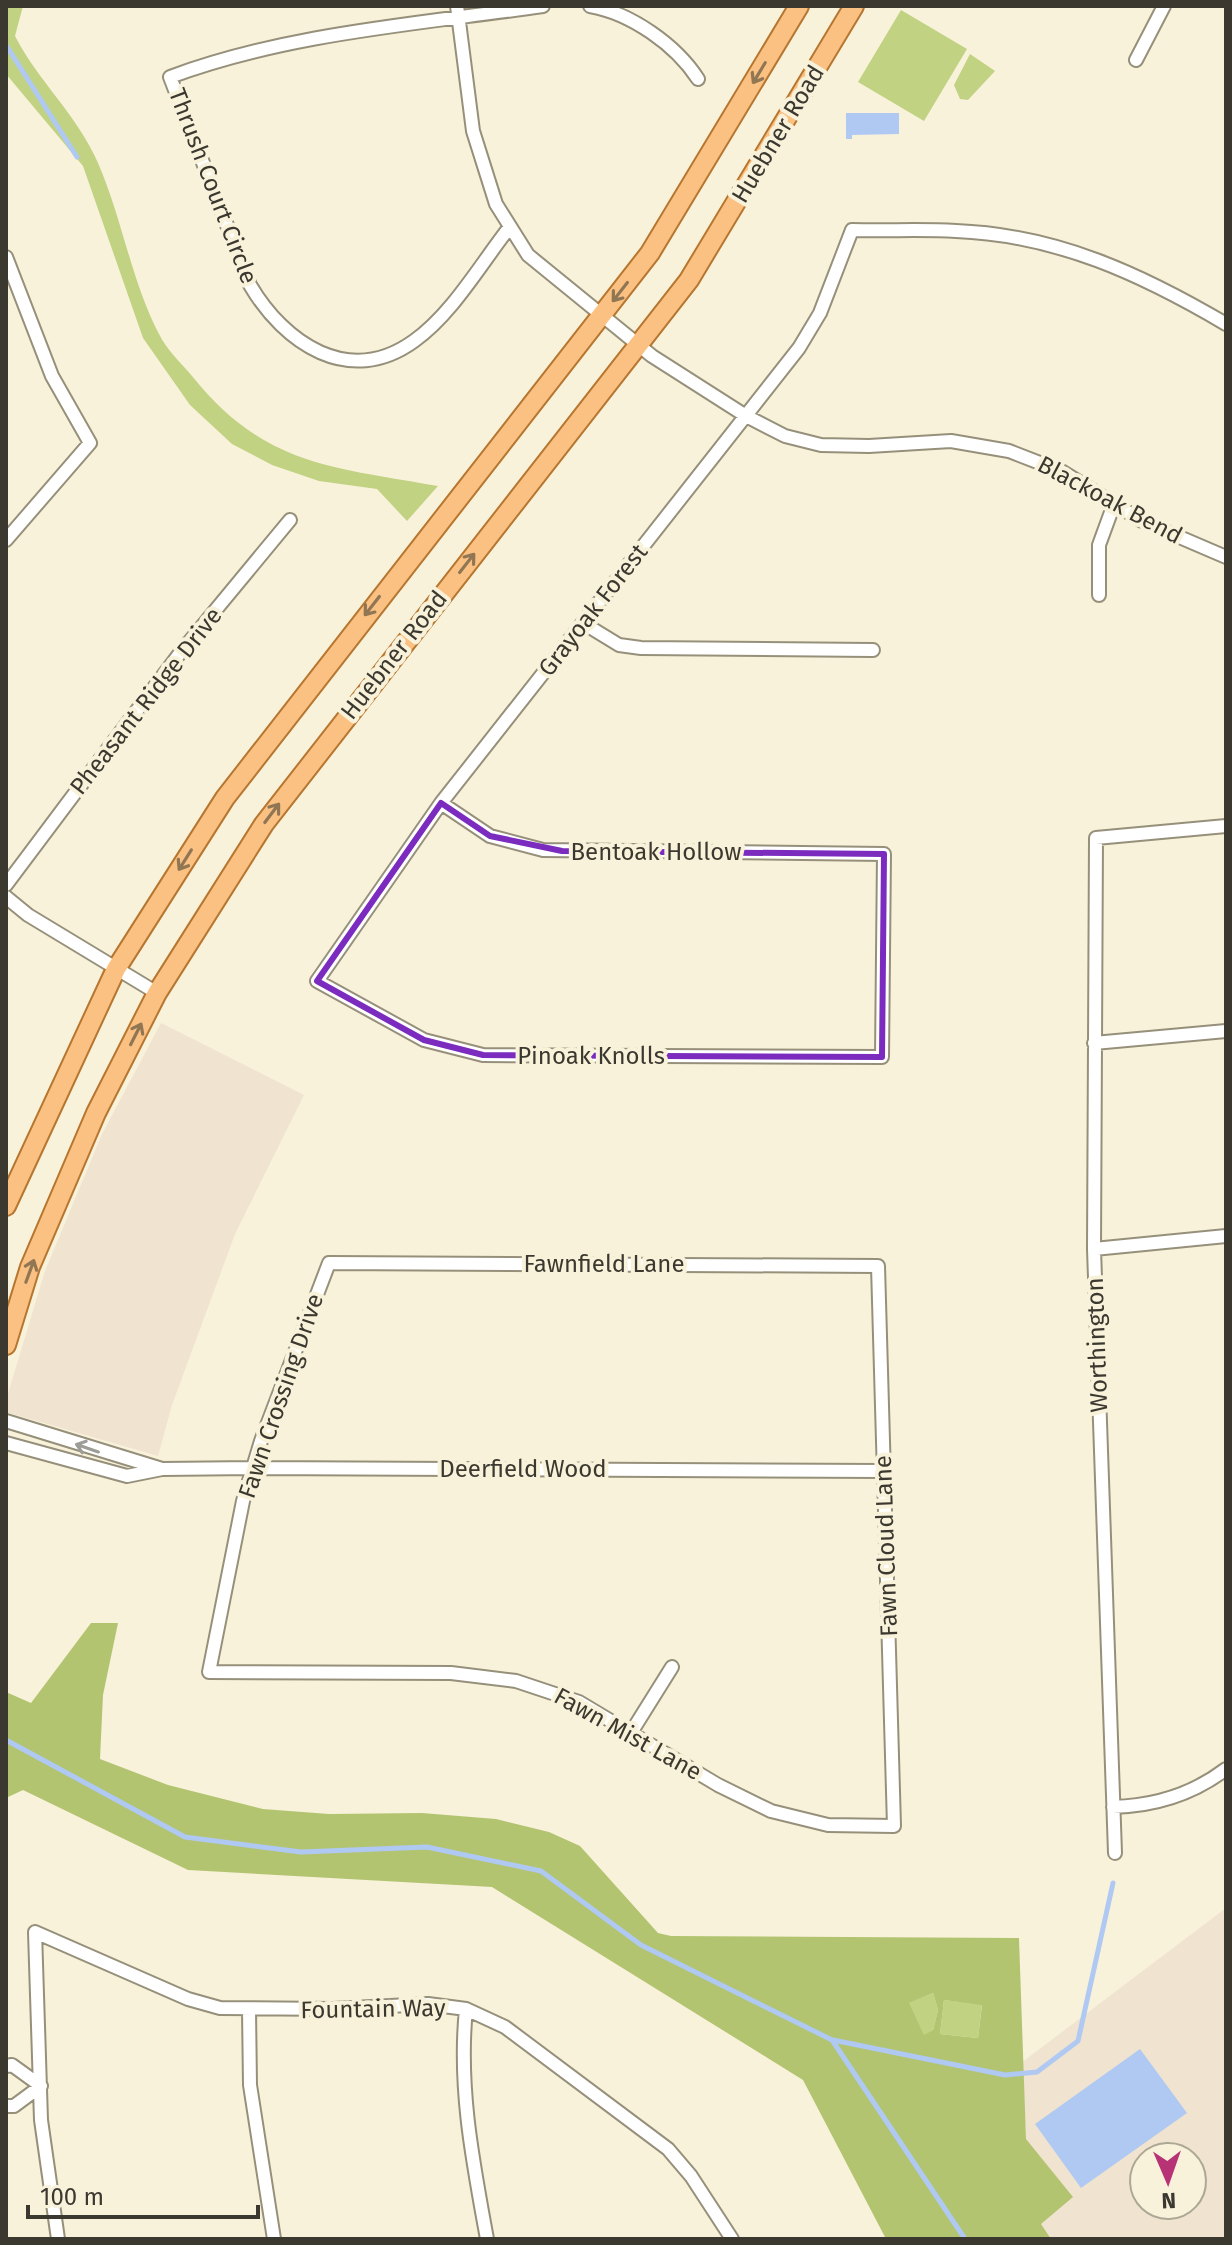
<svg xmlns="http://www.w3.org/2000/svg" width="1232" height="2245" viewBox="0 0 1232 2245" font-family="'Fira Sans',sans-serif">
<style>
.commercial{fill:#f0e3cf;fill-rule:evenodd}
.green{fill:#c1d282}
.forest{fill:#b3c471;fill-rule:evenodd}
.water{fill:#afc9f3}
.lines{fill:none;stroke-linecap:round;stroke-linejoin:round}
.stream{stroke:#afc9f3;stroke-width:5}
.minor-casing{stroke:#96907b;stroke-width:16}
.primary-casing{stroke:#b6762f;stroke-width:22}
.minor{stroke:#fff;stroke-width:12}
.primary{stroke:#fbc182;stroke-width:18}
.oneway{stroke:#917654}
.oneway2{stroke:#9d9c97}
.marked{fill:none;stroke:#7b2cbf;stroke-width:6;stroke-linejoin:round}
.labels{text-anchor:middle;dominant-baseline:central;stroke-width:8;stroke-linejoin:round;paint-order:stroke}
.street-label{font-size:24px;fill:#3b382f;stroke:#f9f2db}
</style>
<rect width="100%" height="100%" fill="#f9f2db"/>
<!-- commercial -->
<path class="commercial" d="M 161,1023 L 304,1095 L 235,1234 L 172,1405 L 158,1456 L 6,1412 L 6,1400 L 45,1271 L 102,1134 Z
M 1226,1908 L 1226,2239 L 1051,2239 L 1031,2211 L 1021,2063 ZM 1144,2157 L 1192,2157 L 1192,2205 L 1144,2205 Z"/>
<!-- green -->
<path class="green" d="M 6,6 L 23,6 L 15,36 C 38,81 78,116 98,163 C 122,218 131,280 159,334 C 166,349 181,363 192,376 C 264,466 333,467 438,486 L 407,521 L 377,489 L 319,481 L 272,465 L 232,444 L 190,405 L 143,338 L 83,166 L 6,74 Z
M 901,10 L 967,49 L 924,121 L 858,82 Z
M 970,54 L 995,71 L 968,100 L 960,99 L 954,85 Z
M 933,1993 L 938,2010 L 933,2030 L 924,2036 L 908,2003 Z
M 944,2000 L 982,2004 L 978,2038 L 940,2034 Z"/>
<!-- forest -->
<path class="forest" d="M 91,1623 L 118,1623 L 103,1695 L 100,1759 L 168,1785 L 263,1809 L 329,1814 L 422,1813 L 496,1819 L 549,1832 L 580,1846 L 658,1933 L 671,1936 L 1019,1938 L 1026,2139 L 1073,2197 L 1041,2224 L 1051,2239 L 886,2239 L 803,2080 L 492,1887 L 188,1870 L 23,1790 L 6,1798 L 6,1692 L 31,1703 ZM 933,1993 L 938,2010 L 933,2030 L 924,2035 L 909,2003 ZM 944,2000 L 982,2005 L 978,2038 L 940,2034 Z"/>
<!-- water -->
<path class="water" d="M 846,113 L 899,113 L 899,134 L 852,135 L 852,139 L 846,139 Z
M 1140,2049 L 1187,2113 L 1081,2188 L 1035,2124 Z"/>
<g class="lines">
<!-- stream -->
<path class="stream" d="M 6,45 L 77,157
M 6,1740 L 185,1837 L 301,1852 L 427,1847 L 541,1871 L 641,1945 L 832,2040 L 965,2239
M 833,2040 L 1005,2075 L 1037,2072 L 1078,2041 L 1113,1883"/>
<defs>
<path id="minor" d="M 457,6 L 473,131 L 496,204 L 528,255 L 652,356 L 746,416 L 785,436 L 821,445 L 869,446 L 951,441 L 1009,451 L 1063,472 L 1142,521 L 1226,557
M 590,6 C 631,13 676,45 698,79
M 1136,60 L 1164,6
M 509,228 C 480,265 452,314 414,341 C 349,388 284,343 250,285 L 170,77 C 288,33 419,24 543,6
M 6,257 L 52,376 L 90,443 L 6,540
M 1099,595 L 1099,545 L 1114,504
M 583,623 L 619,645 L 641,648 L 873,650
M 441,803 L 490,836 L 543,850 L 884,854 L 882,1057 L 483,1055 L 424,1040 L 317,981 L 441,803 L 799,348 L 820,313 L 852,230 C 887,231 922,229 956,231 C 1057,235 1141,274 1226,324
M 6,885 L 180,653 L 290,520
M 6,897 L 28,915 L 157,993
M 1094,1043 L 1226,1031
M 1094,1249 L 1226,1236
M 329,1263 L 878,1266 L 894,1826 L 828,1825 L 771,1811 L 718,1785 L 579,1702 L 516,1681 L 451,1673 L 209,1672 L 243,1501 L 261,1441 Z
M 6,1421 L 162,1469
M 6,1443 L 127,1476 L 162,1469 L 253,1468 L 884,1471
M 632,1731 L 672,1667
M 1113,1807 C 1153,1806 1193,1794 1226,1769
M 1115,1853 L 1094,1249 L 1096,838 L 1226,826
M 466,2009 C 458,2088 473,2162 487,2239
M 249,2010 L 250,2085 L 274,2239
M 6,2066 L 12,2065 L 41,2086 L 14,2106 L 6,2106
M 58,2239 L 41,2120 L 35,1932 L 188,1999 L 220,2008 L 333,2009 L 428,2004 L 466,2009 L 505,2027 L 668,2149 L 691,2176 L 732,2239"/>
<path id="primary" d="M 6,1206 L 116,969 L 225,798 L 650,253 L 799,6
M 6,1345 L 30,1267 L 96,1113 L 157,993 L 264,824 L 689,280 L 854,6"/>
</defs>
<!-- minor casing -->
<use href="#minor" class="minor-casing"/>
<!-- primary casing -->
<use href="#primary" class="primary-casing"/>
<!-- minor -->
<use href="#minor" class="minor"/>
<!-- primary -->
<use href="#primary" class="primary"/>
</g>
<!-- one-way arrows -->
<defs><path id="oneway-shaft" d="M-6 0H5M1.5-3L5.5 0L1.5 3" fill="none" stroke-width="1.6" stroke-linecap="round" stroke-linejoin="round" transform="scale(2)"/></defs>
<g class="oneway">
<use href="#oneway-shaft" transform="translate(759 73) rotate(121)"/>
<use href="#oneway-shaft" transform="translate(620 292) rotate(128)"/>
<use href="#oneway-shaft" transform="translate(467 563) rotate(-52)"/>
<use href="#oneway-shaft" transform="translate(372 606) rotate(128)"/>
<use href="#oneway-shaft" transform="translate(272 813) rotate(-53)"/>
<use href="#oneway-shaft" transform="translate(185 860) rotate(122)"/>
<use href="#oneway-shaft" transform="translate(136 1034) rotate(-63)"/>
<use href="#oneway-shaft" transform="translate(30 1271) rotate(-70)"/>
</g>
<use class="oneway2" href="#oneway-shaft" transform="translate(87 1448) rotate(-161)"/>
<!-- marked area -->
<path class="marked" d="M 441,803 L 490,836 L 562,851 L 884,854 L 882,1057 L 483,1055 L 424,1040 L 317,981 Z"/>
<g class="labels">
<!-- street labels -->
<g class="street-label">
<text transform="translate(778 134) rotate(-59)">Huebner Road</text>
<text transform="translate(213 186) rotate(69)">Thrush Court Circle</text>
<text transform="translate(1110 500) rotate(28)">Blackoak Bend</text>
<text transform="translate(593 610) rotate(-52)">Grayoak Forest</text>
<text transform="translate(394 655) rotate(-52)">Huebner Road</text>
<text transform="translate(146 701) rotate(-52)">Pheasant Ridge Drive</text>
<text x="656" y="852">Bentoak Hollow</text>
<text x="591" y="1056">Pinoak Knolls</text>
<text x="604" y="1264">Fawnfield Lane</text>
<text transform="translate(1097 1345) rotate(-92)">Worthington</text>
<text transform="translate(281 1396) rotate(-71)">Fawn Crossing Drive</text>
<text x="523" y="1469">Deerfield Wood</text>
<text transform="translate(886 1546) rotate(-92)">Fawn Cloud Lane</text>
<text transform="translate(628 1734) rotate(29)">Fawn Mist Lane</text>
<text transform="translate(373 2009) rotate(-1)">Fountain Way</text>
</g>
</g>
<!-- border -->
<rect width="1232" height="2245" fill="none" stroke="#3b382f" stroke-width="16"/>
<!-- north arrow -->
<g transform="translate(1168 2181) rotate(178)"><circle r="38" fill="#f9f2db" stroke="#ada896" stroke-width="2"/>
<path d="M0-6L14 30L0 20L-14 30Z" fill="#b83276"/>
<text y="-12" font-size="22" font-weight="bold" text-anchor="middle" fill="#3b382f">N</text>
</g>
<!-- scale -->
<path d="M28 2205v12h230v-12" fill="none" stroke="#3b382f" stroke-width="4"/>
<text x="40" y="2205" font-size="24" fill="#3b382f" stroke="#f9f2db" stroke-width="6" paint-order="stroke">100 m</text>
</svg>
